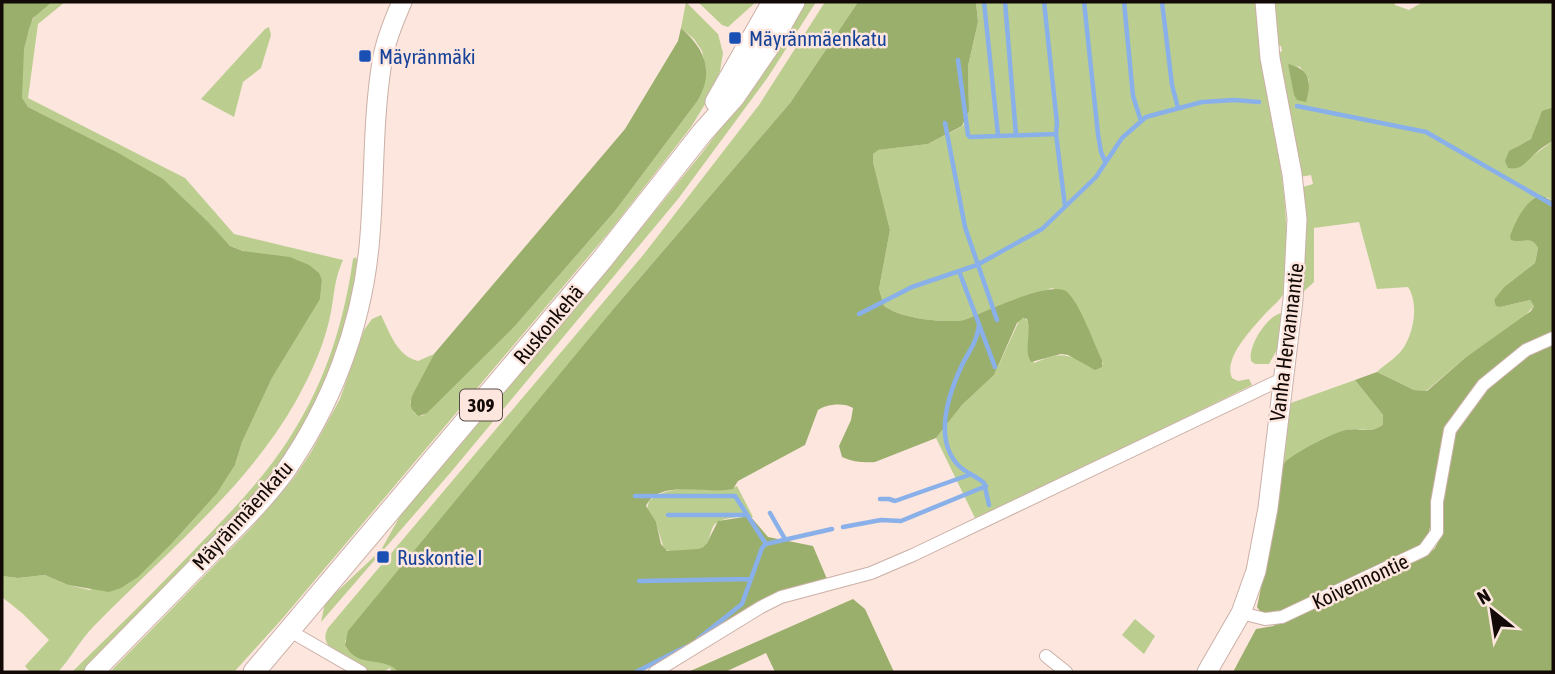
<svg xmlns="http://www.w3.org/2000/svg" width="1555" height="674" viewBox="0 0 1555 674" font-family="'Asap Condensed',sans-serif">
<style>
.green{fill:#bbce8f;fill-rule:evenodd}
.forest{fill:#9baf6c}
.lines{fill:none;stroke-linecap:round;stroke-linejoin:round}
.stream{stroke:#8ab0e9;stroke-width:4.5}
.street-casing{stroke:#cbb0a7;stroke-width:14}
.secondary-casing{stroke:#cbb0a7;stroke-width:21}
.primary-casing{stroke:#cbb0a7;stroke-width:23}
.street{stroke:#fff;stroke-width:12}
.secondary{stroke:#fff;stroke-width:19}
.primary{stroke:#fff;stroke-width:21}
.transit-dot{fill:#1a4fb4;stroke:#fce6de;stroke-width:2.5}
.labels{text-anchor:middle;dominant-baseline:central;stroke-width:5;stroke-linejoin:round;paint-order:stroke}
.shield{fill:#fce6de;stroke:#594c48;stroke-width:2}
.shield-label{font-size:19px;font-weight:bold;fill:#130a07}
.transit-label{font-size:21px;fill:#164399;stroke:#fce6de;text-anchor:start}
.street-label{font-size:21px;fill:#130a07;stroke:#fce6de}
</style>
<rect width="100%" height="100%" fill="#fce6de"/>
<!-- green -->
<path class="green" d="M 52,2 L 65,2 L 38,24 L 28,98 L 185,178 L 234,234 L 343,260 C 334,281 335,291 331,312 C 325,343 312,372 296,401 C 246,489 164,554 94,626 C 80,640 71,658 58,672 L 30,672 L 25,666 L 49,640 L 22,613 L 2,597 L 2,576 L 18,578 L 45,575 L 68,585 L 90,590 L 175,540 L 217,492 L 235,465 L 242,442 L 272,378 L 320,298 L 322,280 L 230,246 L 115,151 L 28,107 L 23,102 C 18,86 23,36 32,21 C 36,13 45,7 52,2 Z
M 686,2 L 718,34 L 723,53 L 720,71 L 710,96 L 691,127 L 610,231 L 282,619 L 234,672 L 110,672 L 250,529 L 293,479 L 310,454 L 340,399 L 364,330 L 372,319 L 381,315 C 390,333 397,356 418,361 L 434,354 L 410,402 L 414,413 L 422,416 L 515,326 L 615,211 L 696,103 L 706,68 L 702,51 L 694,39 L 681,28 Z
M 698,2 L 756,2 L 728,27 L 722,25 Z
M 804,2 L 816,2 L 768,77 L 678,199 L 451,472 L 321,622 L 325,603 L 381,550 L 403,511 L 597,283 L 702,153 L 734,110 Z
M 825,2 L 858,2 L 790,103 L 615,307 L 345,641 L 347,649 L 391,665 L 398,672 L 392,672 L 390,668 C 384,671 380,674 373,672 C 364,670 334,652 328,645 C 324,639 325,634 328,628 L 644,254 L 759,105 Z
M 976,2 L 1257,2 C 1259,86 1290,168 1286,252 C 1286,264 1287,278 1285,290 C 1282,300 1271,307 1264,315 C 1252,329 1223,358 1232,378 L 1238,381 L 1249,379 L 1252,385 L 976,520 L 936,438 L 962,405 L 994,375 L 1020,319 L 1025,318 L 1028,322 L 1034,363 C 1060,352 1066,352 1090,367 L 1103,364 L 1074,301 L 1052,288 L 964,320 C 943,323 902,319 884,306 L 879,289 L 890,230 L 873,162 L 873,154 L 877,150 L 928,144 L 963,126 L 969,111 L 968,66 L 978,22 Z
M 1273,2 L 1394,2 L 1395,5 L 1409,10 L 1423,2 L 1553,2 L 1553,107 C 1536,111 1539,127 1531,139 L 1516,147 L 1532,156 L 1553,141 L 1553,201 L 1547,197 L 1529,238 L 1535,241 L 1538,248 L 1535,263 L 1504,287 L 1494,301 L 1500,307 L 1530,300 L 1534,306 L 1519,322 L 1465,358 L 1426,391 L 1414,390 L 1377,372 C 1384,365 1396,358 1402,350 C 1414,333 1419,304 1408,287 L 1377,289 L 1359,222 L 1314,228 L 1314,282 L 1301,294 L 1303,187 L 1313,184 L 1311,175 L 1300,177 L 1279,53 L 1282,51 L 1281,46 L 1278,46 ZM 1288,65 L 1300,67 L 1309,80 L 1307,98 Z
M 269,27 L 271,35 L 261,68 L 243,82 L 234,117 L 201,99 L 265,29 Z
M 356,257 L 358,264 L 350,317 L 313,412 L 274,473 L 169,585 L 83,672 L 72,672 C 114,631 156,590 196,548 C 231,512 266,476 292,434 C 326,380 344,322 353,259 Z
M 1281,313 L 1283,317 L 1278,348 L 1269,364 L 1255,364 L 1251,361 C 1248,346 1266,317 1281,313 Z
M 1355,380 L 1383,415 L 1383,424 C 1372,434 1364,428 1351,429 C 1340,431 1295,460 1282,467 L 1288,404 Z
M 737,486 L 753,517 C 744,516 722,517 715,524 C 710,529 711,538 706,544 C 699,553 673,554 664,549 L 656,523 L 647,509 L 649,501 C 670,483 702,490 729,490 Z
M 1135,619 L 1155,636 L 1144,654 L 1122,635 Z"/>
<!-- forest -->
<path class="forest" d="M 2,2 L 52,2 L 33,18 L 29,29 L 24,49 L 22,98 L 28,107 L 115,151 L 163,179 L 208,222 L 230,246 L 243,251 L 290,257 L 309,265 L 319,273 L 322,280 L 320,299 L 272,378 L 242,442 L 235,465 L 217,493 L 175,540 L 138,577 L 121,588 L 109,592 L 68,585 L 45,575 L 18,578 L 2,576 Z
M 858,2 L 976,2 L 978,22 L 968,66 L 969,111 L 962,126 L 928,144 L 878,150 L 873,154 L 873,162 L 890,230 L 879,289 L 884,306 C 902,319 943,323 964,320 C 983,313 1052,279 1067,292 C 1080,303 1094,344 1102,360 L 1102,367 L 1095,370 L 1068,355 L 1061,354 L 1031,362 C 1023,350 1032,333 1027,319 L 1023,318 L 1017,323 L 994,375 L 962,405 L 936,438 L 875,462 C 864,463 853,462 842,457 L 839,446 L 851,420 L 853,408 C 844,402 826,404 818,410 L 805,445 L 738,481 L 733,489 C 709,495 659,478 646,506 L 656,522 L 661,544 L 667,551 L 698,549 L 703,547 L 707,543 L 718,521 L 750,516 L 768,537 L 813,546 L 827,579 L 717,628 L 638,672 L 398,672 C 385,655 358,670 345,645 L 348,631 L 615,307 L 790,103 Z
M 681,28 C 706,50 715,73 696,103 L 615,211 L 515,326 L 427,413 L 419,416 C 411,411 409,405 412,396 L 434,354 L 625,129 L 678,41 Z
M 1288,64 C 1310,69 1312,82 1306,102 L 1297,100 L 1294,95 Z
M 1553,107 L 1553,141 C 1548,144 1542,147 1538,151 C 1527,159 1524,171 1508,168 L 1505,161 L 1509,151 L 1531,139 L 1542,111 Z
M 1540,195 L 1553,201 L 1553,331 L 1528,345 L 1508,360 L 1444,439 L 1429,533 L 1421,545 L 1285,611 L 1262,614 L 1257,607 L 1273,530 L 1282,467 L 1286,461 C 1297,452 1332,433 1346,430 C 1359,427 1372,435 1383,424 L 1383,415 L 1355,380 L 1377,372 L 1414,390 L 1427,391 L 1465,358 L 1531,311 L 1534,306 L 1530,300 L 1500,307 L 1496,306 L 1494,300 L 1504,287 L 1535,263 L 1538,248 C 1531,234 1523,244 1511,240 L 1510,236 C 1516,220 1524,203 1540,195 Z
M 1553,343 L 1553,672 L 1233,672 L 1256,629 L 1273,626 L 1423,558 C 1427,555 1432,551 1435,548 C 1444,534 1441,515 1442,500 C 1444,481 1446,460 1451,442 C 1461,407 1519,355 1553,343 Z
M 853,599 L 865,609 L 894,672 L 775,672 L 766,653 L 725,672 L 688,672 Z"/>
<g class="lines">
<!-- stream -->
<path class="stream" d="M 984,2 L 998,135
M 1005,2 L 1016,135
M 1044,2 L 1057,123 L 1056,134
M 1084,2 L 1098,134 L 1101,152 L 1105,161
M 1124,2 L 1133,96 L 1141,121
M 1162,2 L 1172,85 L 1178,108
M 958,60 L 968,135 L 970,137 L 1056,134 L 1065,206
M 1297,106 L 1426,132 L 1553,205
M 945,123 L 965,227 L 997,320
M 959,271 L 995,367
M 859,314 L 912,287 L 977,265 L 1042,229 L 1096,177 L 1122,138 L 1146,117 L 1202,102 L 1234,100 L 1259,102
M 979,325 C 977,342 969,351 962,365 C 949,393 933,438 958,465 C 966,473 976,476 984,483 L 989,505
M 635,496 L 735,496 L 766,544 L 832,529
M 880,499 L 889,499 L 895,501 L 969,475
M 770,513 L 785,539
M 668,515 L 747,515
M 843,527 L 881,520 L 901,521 L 986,486
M 639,581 L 750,579
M 698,639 L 742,604 L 762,548 L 766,544
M 636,672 L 685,647"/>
<defs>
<path id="street" d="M 1241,613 L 1265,619 L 1282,617 L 1424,550 L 1437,532 L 1437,502 L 1450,430 L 1483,385 L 1526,350 L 1553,338
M 290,631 L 361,672
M 1046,656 L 1066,672
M 655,672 L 761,607 L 781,597 L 871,573 L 913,555 L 1282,379"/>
<path id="secondary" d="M 94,672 C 132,633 171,594 209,555 C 235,528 262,503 284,473 C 331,406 361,328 369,247 C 375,186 372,123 382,62 C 385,42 394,20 402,2
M 1207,672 L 1241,613 L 1256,571 L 1268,508 L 1293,300 L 1297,219 L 1292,174 L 1270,58 L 1265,2"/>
<path id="primary" d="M 716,102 L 773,2
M 254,672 L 601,261 L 702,133 L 734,97 L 767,49 L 794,2"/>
</defs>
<!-- street casing -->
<use href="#street" class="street-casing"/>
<!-- secondary casing -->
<use href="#secondary" class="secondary-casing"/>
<!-- primary casing -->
<use href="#primary" class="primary-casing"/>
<!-- street -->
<use href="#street" class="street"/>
<!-- secondary -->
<use href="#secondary" class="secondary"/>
<!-- primary -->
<use href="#primary" class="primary"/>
</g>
<!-- markers -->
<g class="transit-dot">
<rect x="728" y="31" width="14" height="14" rx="3.5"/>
<rect x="358" y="49" width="14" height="14" rx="3.5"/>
<rect x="376" y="550" width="14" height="14" rx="3.5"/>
</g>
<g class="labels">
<!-- shield labels -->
<rect class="shield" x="460" y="389.5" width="42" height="31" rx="5"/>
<g class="shield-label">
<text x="481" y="405">309</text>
</g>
<!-- transit labels -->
<g class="transit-label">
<text x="749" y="38">Mäyränmäenkatu</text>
<text x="379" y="56">Mäyränmäki</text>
<text x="397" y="557">Ruskontie I</text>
</g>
<!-- street labels -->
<g class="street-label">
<text transform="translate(548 324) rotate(-50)">Ruskonkehä</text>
<text transform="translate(1286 342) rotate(-83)">Vanha Hervannantie</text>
<text transform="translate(242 515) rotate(-48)">Mäyränmäenkatu</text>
<text transform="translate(1360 581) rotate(-25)">Koivennontie</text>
</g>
</g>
<!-- border -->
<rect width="1555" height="674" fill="none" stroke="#130a07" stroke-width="7"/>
<!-- north arrow -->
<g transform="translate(1492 611) rotate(330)" stroke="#fce6de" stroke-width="5" paint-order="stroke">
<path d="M0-5L12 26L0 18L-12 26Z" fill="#130a07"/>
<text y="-10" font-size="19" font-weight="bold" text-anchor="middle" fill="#130a07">N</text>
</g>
</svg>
